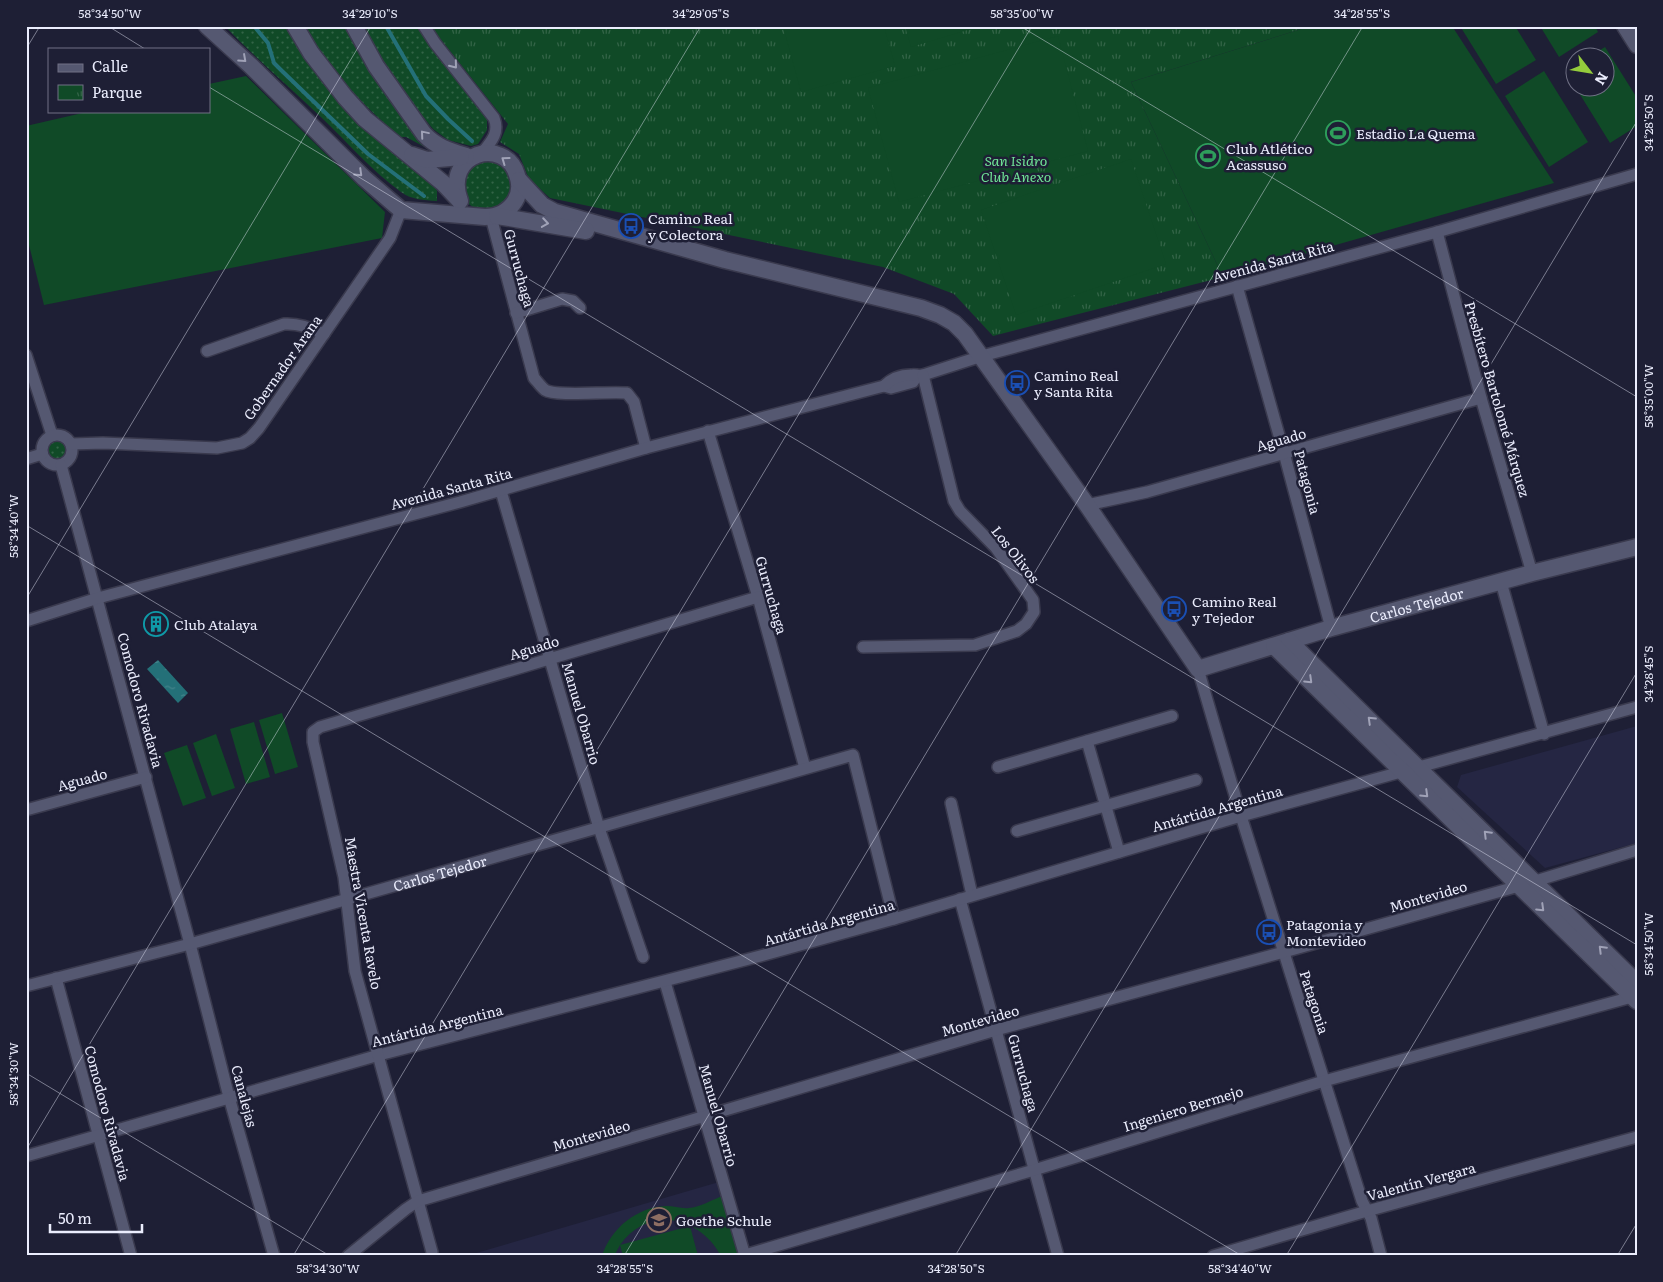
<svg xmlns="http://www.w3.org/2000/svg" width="1663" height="1282" viewBox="0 0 1663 1282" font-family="Literata,serif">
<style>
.built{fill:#252643}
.grass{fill:url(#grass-dots)}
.park{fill:url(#park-tufts)}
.garden{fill:#104a27}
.water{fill:url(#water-ripples)}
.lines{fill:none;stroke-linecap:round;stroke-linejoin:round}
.stream{stroke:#247078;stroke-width:4}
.street-casing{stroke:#3a3a4e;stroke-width:14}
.secondary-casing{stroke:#3a3a4e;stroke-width:19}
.street{stroke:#555871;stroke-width:11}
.secondary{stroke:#555871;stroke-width:16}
.oneway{stroke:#a0a2b7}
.ticks{fill:none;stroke:#ebedfd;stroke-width:1;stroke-opacity:0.45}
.labels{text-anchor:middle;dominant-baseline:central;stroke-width:5;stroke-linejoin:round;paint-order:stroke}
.poi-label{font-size:14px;fill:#ebedfd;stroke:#1e1f35;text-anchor:start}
.park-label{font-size:14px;font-style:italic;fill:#6fe396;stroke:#1e1f35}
.street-label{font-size:14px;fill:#ebedfd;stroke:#1e1f35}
.neatline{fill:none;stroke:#ebedfd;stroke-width:2}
.ticks-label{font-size:12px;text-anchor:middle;fill:#ebedfd}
</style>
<defs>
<pattern id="grass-dots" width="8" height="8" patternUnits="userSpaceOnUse" patternTransform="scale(1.25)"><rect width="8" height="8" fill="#104a27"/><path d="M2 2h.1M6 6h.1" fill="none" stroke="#336447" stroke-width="1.8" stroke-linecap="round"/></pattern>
<pattern id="park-tufts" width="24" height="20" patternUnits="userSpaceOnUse" patternTransform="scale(1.25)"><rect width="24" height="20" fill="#104a27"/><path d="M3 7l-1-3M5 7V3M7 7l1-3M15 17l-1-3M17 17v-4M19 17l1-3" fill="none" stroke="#336447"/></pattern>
<pattern id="water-ripples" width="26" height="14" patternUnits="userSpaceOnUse" patternTransform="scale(1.25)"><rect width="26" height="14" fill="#247078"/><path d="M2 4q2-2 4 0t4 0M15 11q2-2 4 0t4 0" fill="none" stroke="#44858c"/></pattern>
</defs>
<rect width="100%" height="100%" fill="#1e1f35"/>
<!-- built -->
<path class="built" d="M 1637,726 L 1637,843 L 1545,868 L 1457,787 L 1461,775 Z
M 719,1182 L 738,1256 L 466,1256 Z"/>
<!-- grass -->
<path class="grass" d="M 225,26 L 290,26 L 433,181 L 437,191 L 437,201 C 424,200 412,200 401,192 C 373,172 347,142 323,119 C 290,87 256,59 225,26 Z
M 305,26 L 346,26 L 368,63 L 434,152 L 406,137 L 400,137 C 364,106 328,70 305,26 Z
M 359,26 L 416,26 L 487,118 L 487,130 L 478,144 L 471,146 L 448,140 L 433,129 L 381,65 Z
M 484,161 C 523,163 519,214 481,210 C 475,209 467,204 465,199 C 463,192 465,182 464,175 L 476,164 Z
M46 449a11 11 0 1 1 22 0a11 11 0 1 1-22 0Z"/>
<!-- park -->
<path class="park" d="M 430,26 L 1311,26 L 1131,82 L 1223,277 L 993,336 L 954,294 L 883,267 L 550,198 L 529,179 L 519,154 L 500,142 L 508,124 Z"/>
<!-- garden -->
<path class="garden" d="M 783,26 L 884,26 L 895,66 L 801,92 Z
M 905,26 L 981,26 L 911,47 Z
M 1311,26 L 1452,26 L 1554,183 L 1223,277 L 1131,82 Z
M 1460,26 L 1515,26 L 1536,60 L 1496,84 Z
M 1540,26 L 1595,26 L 1598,32 L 1559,57 Z
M 1058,36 L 1088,151 L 899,202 L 868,88 Z
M 1605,47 L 1637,98 L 1637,126 L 1610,143 L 1576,88 L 1606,88 L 1606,58 L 1589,57 Z
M 1544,71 L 1588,142 L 1549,167 L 1505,96 Z
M 246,76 L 385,212 L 382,238 L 44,305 L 26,233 L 26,126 L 91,111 L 209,111 L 209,84 Z
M 1131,159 L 1166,264 L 1016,315 L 981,210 Z
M 282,713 L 298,767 L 275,774 L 259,720 Z
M 254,722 L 270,777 L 246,784 L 230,729 Z
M 216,734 L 235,788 L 212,796 L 193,743 Z
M 187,745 L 206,798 L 183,806 L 164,753 Z
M 722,1196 L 738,1256 L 721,1256 C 700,1216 648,1205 620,1245 L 690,1226 L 698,1256 L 623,1256 L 620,1245 L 614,1256 L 602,1256 C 611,1228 637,1207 666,1206 C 674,1206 682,1209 689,1208 C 698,1208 714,1199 722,1196 Z"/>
<!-- water -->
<path class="water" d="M 158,660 L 188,693 L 178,703 L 147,669 Z"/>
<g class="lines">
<!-- stream -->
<path class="stream" d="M 254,26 L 268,43 L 274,63 L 281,70 L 368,154 L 424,196
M 386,26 L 426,96 L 448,119 L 472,141"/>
<defs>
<g id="street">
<path d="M 424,26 L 435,43 L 494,118 C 500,133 491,142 482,153"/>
<path d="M 491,217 L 534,378 C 537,381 541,387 545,390 C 556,397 609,391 627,393 L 634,402 L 646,448"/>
<path d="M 1437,232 L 1481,398 L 1532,573"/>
<path d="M 1237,286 L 1284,453 L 1331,628"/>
<path d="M 516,313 L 562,299 L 573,301 L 580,308"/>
<path d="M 207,351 L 284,324 C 299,323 310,328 324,334"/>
<path d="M 26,355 L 52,435"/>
<path d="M 884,386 L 891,388 L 913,382 L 917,376"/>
<path d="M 708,431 L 758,597 L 805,768"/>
<circle cx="57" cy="450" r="15"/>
<path d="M 71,444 L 103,443 L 217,448 L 242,443 L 250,438 L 259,428 L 390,238 L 401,210"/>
<path d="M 26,459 L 42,454"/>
<path d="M 61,465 L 190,944 L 229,1097 L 274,1256"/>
<path d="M 501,491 L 599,828 L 643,957"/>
<path d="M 1087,505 L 1147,492 L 1481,398"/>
<path d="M 1501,582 L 1544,734"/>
<path d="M 26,621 L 98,598 L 460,502 L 646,448 L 884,386 C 891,379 901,375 911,375 C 915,374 918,376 923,375 L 982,356 L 1437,232 L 1637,174"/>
<path d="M 863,647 L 975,645 L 1017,631 L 1026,624 L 1034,612 L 1033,600 L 996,548 L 960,511 L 954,501 L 923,375"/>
<path d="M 1198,669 L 1241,816 L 1362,1201 L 1371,1218 L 1381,1256"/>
<path d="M 1087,741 L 1119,852"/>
<path d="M 998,767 L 1172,716"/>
<path d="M 951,803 L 972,895"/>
<path d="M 26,810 L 146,777"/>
<path d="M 1017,831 L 1196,780"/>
<path d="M 960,899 L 1058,1256"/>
<path d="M 56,978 L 131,1256"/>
<path d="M 665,982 L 745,1256"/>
<path id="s1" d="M 26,986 L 190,944 L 853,755 L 894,919"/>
<path d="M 26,1156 L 379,1055 L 764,955 L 894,919 L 1241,816 L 1637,707"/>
<path d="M 432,1252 L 355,971 L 344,877 L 313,742 L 313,732 L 320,727 L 758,597"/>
<path d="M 745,1255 L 1034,1170 L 1324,1081 L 1632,997"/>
<path d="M 348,1256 L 406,1209 L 418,1201 L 996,1030 L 1284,952 L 1519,886 L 1637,850"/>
<path d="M 1213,1256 L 1367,1211 L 1637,1137"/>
</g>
<g id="secondary">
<path d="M 207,26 L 251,66 L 364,178 L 401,210 L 485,217 C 497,217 508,212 515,201 C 520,193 520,183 517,175 C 505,136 442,152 460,201"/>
<path d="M 295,26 L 311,53 L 345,97 L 365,119 L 443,183 L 459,200"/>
<path d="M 354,26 L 376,66 L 424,134 C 436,147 450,151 466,156"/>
<path d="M 1625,26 L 1637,45"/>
<path d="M 412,155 L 427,160 L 461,157"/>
<path id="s2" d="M 519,180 L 542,205 L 555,212 L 725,260 L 921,308 L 940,315 L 954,323 L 965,334 L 1087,505 L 1198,669 L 1331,628 L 1532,573 L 1637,547"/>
<path d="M 497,216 L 586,231"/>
<path d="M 1289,641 L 1637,983"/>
<path d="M 1274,646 L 1637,1001"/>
</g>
</defs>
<!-- street casing -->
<use href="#street" class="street-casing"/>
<!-- secondary casing -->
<use href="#secondary" class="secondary-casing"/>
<!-- street -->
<use href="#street" class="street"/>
<!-- secondary -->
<use href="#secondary" class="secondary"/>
</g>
<!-- one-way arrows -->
<defs><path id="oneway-chevron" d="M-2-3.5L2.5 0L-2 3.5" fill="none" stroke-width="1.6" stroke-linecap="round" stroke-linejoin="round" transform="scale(1.25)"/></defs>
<g class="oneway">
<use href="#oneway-chevron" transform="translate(243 59) rotate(42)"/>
<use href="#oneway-chevron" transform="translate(454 65) rotate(51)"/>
<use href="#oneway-chevron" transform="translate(424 134) rotate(-130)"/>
<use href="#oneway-chevron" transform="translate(505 160) rotate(-144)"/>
<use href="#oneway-chevron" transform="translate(359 173) rotate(44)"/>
<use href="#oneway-chevron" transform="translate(545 223) rotate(9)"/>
<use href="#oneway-chevron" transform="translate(1309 680) rotate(44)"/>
<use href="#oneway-chevron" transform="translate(1371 720) rotate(-136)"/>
<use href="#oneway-chevron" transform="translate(1425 794) rotate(44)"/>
<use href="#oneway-chevron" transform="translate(1487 834) rotate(-135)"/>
<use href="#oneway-chevron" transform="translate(1541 908) rotate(44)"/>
<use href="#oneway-chevron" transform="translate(1602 949) rotate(-135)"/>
</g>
<!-- ticks -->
<path class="ticks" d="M 108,26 L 145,49M 1020,26 L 1637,397M 26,49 L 40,26M 209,87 L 1637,945M 26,525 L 1242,1256M 26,599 L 371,26M 26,1073 L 330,1256M 26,1150 L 701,26M 293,1256 L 1032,26M 624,1256 L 1363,26M 955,1256 L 1637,121M 1286,1256 L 1637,672M 1617,1256 L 1637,1223"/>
<!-- icons -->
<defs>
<symbol id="stadium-ring" viewBox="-11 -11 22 22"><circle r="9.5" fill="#1e1f35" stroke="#2e9e5b" stroke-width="1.5"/><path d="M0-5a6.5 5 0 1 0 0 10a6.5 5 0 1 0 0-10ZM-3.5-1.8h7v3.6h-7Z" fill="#2e9e5b"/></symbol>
<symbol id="bus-ring" viewBox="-11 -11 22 22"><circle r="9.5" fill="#1e1f35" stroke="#1a4fb4" stroke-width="1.5"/><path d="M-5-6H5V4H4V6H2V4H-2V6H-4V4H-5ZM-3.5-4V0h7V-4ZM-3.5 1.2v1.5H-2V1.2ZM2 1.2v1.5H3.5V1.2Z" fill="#1a4fb4"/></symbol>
<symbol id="building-ring" viewBox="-11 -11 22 22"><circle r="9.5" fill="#1e1f35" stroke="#0f9aa8" stroke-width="1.5"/><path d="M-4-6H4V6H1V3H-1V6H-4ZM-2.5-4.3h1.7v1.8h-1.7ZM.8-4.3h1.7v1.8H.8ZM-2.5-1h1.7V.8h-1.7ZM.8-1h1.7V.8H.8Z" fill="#0f9aa8"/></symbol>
<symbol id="school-ring" viewBox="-11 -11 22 22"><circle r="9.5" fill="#1e1f35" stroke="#8d6e63" stroke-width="1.5"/><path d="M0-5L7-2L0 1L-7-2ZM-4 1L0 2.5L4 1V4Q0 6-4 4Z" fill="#8d6e63"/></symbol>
</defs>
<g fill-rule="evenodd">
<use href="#stadium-ring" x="1324" y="119" width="28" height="28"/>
<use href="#stadium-ring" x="1194" y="142" width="28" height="28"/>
<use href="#bus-ring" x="617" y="212" width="28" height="28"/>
<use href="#bus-ring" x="1003" y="369" width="28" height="28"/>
<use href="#bus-ring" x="1160" y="595" width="28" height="28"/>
<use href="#building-ring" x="142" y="610" width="28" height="28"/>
<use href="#bus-ring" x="1255" y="918" width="28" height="28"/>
<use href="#school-ring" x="645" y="1206" width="28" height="28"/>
</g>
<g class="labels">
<!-- poi labels -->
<g class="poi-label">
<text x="1356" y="133">Estadio La Quema</text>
<text x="1226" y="148">Club Atlético<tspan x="1226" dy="16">Acassuso</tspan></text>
<text x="648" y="218">Camino Real<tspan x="648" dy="16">y Colectora</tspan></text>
<text x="1034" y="375">Camino Real<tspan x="1034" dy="16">y Santa Rita</tspan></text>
<text x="1192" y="601">Camino Real<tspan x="1192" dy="16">y Tejedor</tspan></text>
<text x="174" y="624">Club Atalaya</text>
<text x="1286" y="924">Patagonia y<tspan x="1286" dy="16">Montevideo</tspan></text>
<text x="676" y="1220">Goethe Schule</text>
</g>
<!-- park labels -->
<g class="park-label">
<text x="1016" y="160">San Isidro<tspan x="1016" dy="16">Club Anexo</tspan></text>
</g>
<!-- street labels -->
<g class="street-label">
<text transform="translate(1273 261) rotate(-15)">Avenida Santa Rita</text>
<text transform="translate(520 268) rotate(75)">Gurruchaga</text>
<text transform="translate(282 367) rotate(-55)">Gobernador Arana</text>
<text transform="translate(1498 399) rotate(74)">Presbítero Bartolomé Márquez</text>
<text transform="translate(1281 439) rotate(-16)">Aguado</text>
<text transform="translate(1308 482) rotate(75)">Patagonia</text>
<text transform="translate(451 488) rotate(-15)">Avenida Santa Rita</text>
<text transform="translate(1016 554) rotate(52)">Los Olivos</text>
<text transform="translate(772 595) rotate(74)">Gurruchaga</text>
<text stroke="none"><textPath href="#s2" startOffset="1115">Carlos Tejedor</textPath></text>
<text transform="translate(534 647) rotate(-17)">Aguado</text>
<text transform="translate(141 700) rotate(75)">Comodoro Rivadavia</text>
<text transform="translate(582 713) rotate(74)">Manuel Obarrio</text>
<text transform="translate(82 779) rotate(-15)">Aguado</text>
<text transform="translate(1217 808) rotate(-16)">Antártida Argentina</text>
<text stroke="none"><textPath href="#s1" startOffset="429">Carlos Tejedor</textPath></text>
<text transform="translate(1428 896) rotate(-16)">Montevideo</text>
<text transform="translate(364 913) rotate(80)">Maestra Vicenta Ravelo</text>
<text transform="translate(829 922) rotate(-16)">Antártida Argentina</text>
<text transform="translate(1315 1002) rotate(72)">Patagonia</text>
<text transform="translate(980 1020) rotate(-16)">Montevideo</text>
<text transform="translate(437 1025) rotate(-14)">Antártida Argentina</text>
<text transform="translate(1024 1073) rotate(75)">Gurruchaga</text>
<text transform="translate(245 1096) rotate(75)">Canalejas</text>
<text transform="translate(1183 1108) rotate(-17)">Ingeniero Bermejo</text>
<text transform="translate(108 1113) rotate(75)">Comodoro Rivadavia</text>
<text transform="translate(719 1115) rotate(74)">Manuel Obarrio</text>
<text transform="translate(591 1135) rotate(-16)">Montevideo</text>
<text transform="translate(1421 1181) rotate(-15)">Valentín Vergara</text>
</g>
</g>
<!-- border -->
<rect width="1663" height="1282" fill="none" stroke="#1e1f35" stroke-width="55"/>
<!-- legend -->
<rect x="48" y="48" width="162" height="65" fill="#1e1f35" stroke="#707185"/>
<rect x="58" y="64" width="25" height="8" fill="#555871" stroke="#707185"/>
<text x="92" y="72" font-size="15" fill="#ebedfd">Calle</text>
<rect x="58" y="85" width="25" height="15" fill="url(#park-tufts)" stroke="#707185"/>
<text x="92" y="98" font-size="15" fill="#ebedfd">Parque</text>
<!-- north arrow -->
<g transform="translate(1590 72) rotate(121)"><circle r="24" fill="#1e1f35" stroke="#707185"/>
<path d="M0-4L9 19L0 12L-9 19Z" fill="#94cc3c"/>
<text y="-8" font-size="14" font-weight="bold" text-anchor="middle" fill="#ebedfd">N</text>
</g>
<!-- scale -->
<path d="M50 1224v8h92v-8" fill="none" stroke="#ebedfd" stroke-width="2.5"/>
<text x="58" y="1224" font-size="15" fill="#ebedfd" stroke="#1e1f35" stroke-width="4" paint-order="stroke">50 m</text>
<rect x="28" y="28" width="1608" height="1226" class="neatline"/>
<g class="ticks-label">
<text x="110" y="18">58°34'50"W</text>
<text x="370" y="18">34°29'10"S</text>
<text x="701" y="18">34°29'05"S</text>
<text x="1022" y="18">58°35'00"W</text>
<text x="1362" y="18">34°28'55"S</text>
<text transform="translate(1649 123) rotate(-90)" y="4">34°28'50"S</text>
<text transform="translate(1649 396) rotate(-90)" y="4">58°35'00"W</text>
<text transform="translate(14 526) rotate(-90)" y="4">58°34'40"W</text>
<text transform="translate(1649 674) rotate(-90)" y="4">34°28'45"S</text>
<text transform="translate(1649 944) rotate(-90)" y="4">58°34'50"W</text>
<text transform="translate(14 1074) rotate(-90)" y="4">58°34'30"W</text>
<text x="328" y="1273">58°34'30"W</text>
<text x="625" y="1273">34°28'55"S</text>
<text x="956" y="1273">34°28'50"S</text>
<text x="1240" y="1273">58°34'40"W</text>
</g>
</svg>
